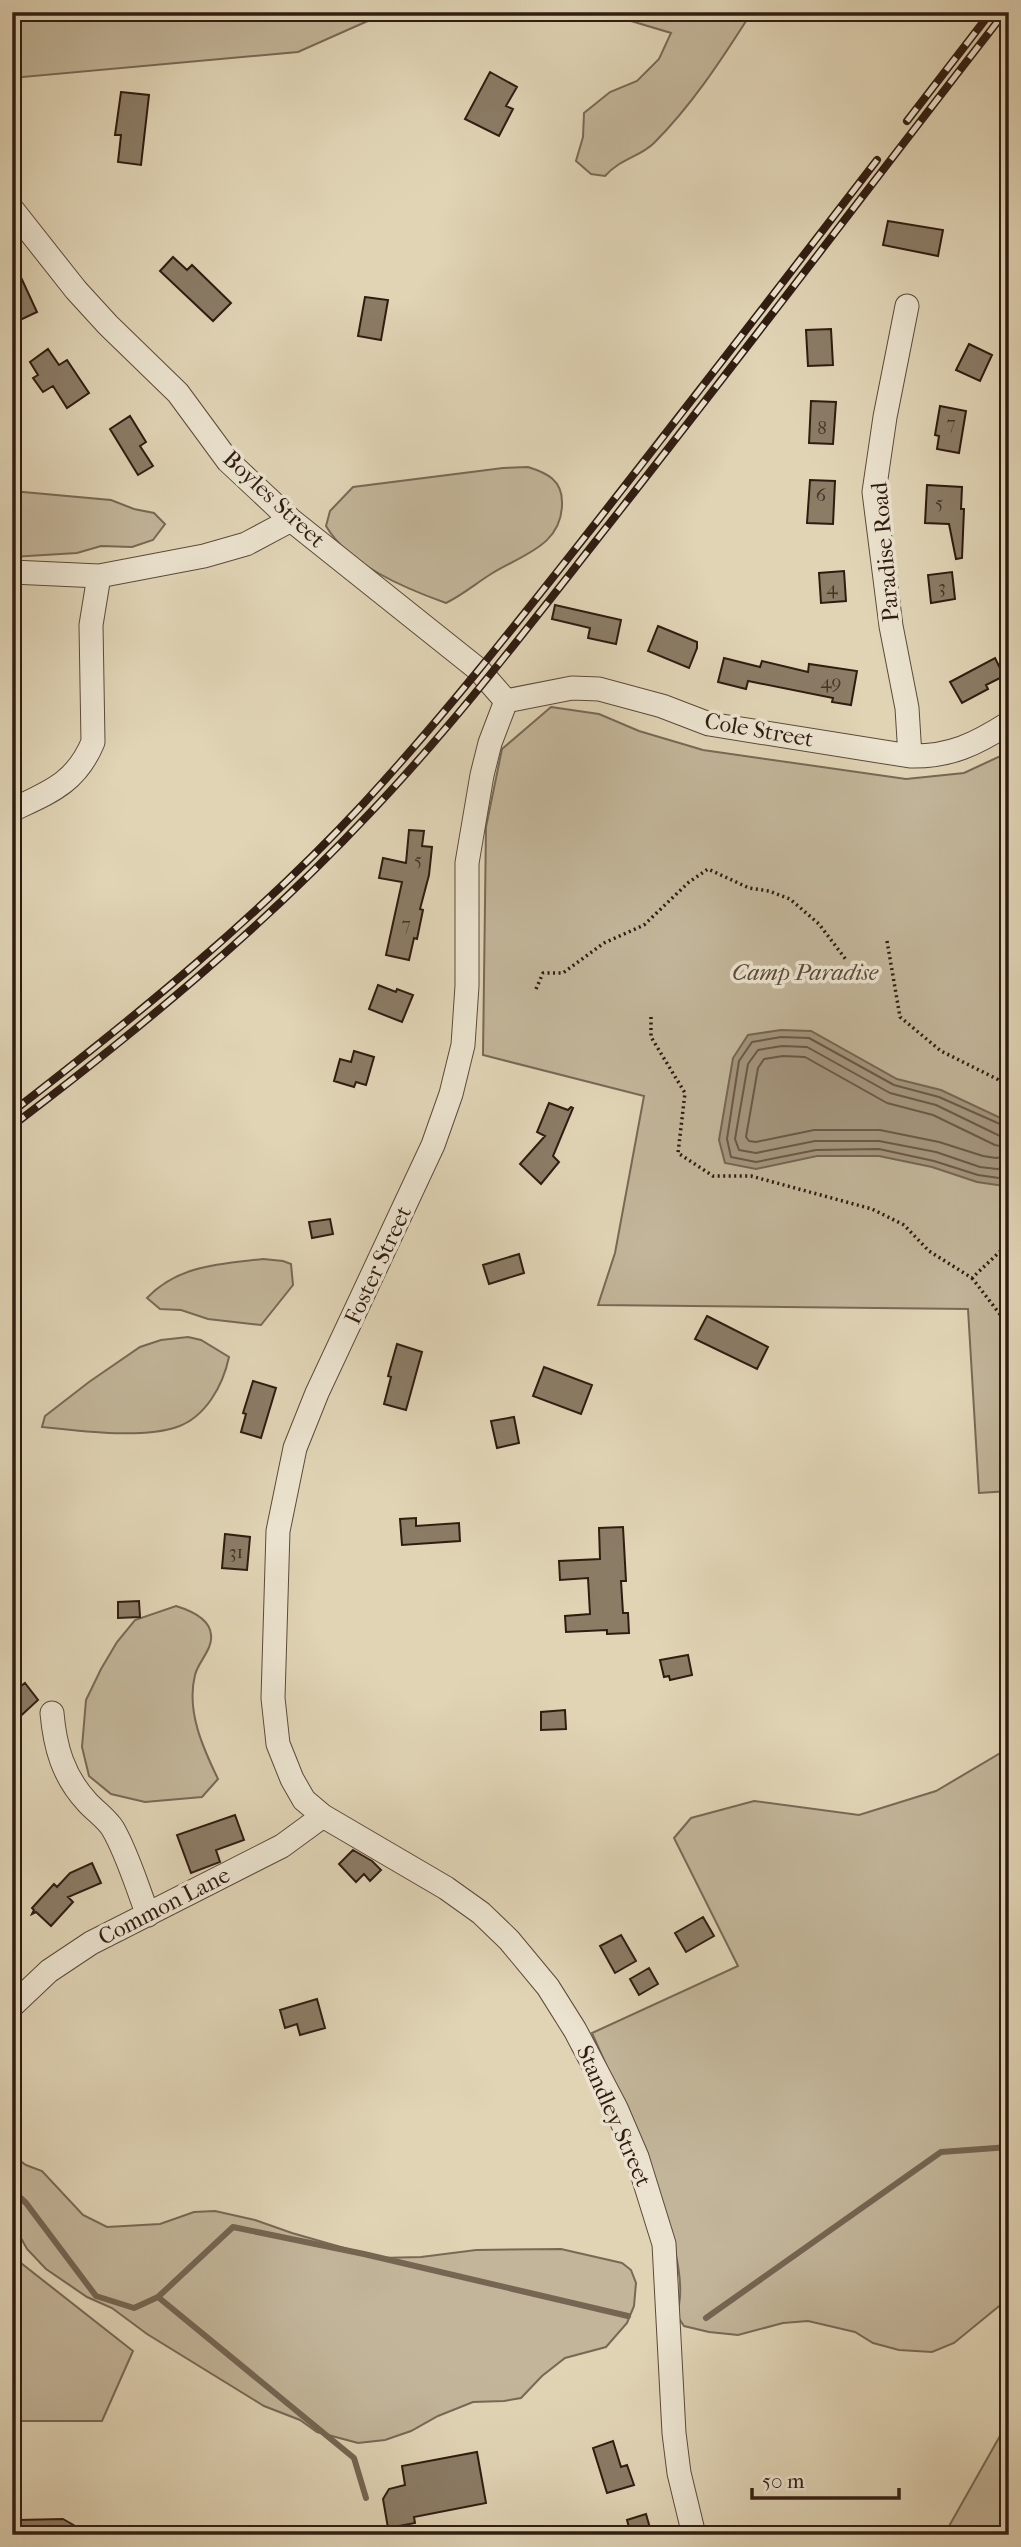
<svg xmlns="http://www.w3.org/2000/svg" width="1021" height="2547" viewBox="0 0 1021 2547" font-family="'IM FELL French Canon',serif">
<style>
.green{fill:#c2b599;stroke:#786855;stroke-width:2}
.water{fill:#a4957d;stroke:#756552;stroke-width:2}
.lines{fill:none;stroke-linecap:round;stroke-linejoin:round}
.shore{stroke:#6a5847;stroke-width:2}
.stream{stroke:#756552;stroke-width:6}
.building{fill:#8b7c66;stroke:#2f1c11;stroke-width:2}
.minor-casing{stroke:#5b4a3a;stroke-width:25}
.path{stroke:#2f1c11;stroke-width:3.5;stroke-dasharray:2 3.5;stroke-linecap:butt}
.minor{stroke:#ebe3cf;stroke-width:23}
.rail-casing{stroke:#2f1c11;stroke-width:8}
.rail{stroke:#ebe3cf;stroke-width:5;stroke-dasharray:16;stroke-linecap:butt}
.labels{text-anchor:middle;dominant-baseline:central;stroke-width:7;stroke-linejoin:round;paint-order:stroke}
.number-label{font-size:19px;fill:#463426}
.street-label{font-size:23px;fill:#2f1c11;stroke:#ebe3cf}
.park-label{font-size:23px;font-style:italic;fill:#5b4a3a;stroke:#ebe3cf}
</style>
<rect width="100%" height="100%" fill="#e0d4b5"/>
<filter id="stains"><feTurbulence type="fractalNoise" baseFrequency=".00286" numOctaves="4"/><feColorMatrix values="0 0 0 0 .2 0 0 0 0 .09 0 0 0 0 .02 0 0 0 .5 -.17"/></filter>
<radialGradient id="worn" r=".72"><stop offset=".6" stop-color="#630" stop-opacity="0"/><stop offset="1" stop-color="#630" stop-opacity=".3"/></radialGradient>
<!-- green -->
<path class="green" d="M 12,12 L 388,12 L 298,52 L 12,78 Z
M 601,12 L 747,12 L 748,18 C 720,62 691,106 654,143 C 640,157 621,158 605,176 L 591,174 L 576,161 L 583,137 L 584,113 L 610,92 L 637,81 L 659,59 L 671,33 Z
M 528,467 C 547,473 562,480 562,502 C 563,546 521,555 491,574 C 475,584 464,594 446,603 C 404,588 349,565 326,526 L 330,511 L 353,487 L 503,468 Z
M 12,491 L 111,500 L 134,509 L 154,513 L 165,524 L 153,540 L 132,547 L 101,546 L 77,553 L 12,557 Z
M 551,707 L 599,714 L 639,731 L 703,750 L 906,779 L 964,773 L 1009,752 L 1009,1491 L 979,1493 L 968,1309 L 598,1305 L 615,1253 L 644,1096 L 483,1055 L 486,827 L 502,749 Z
M 263,1259 L 283,1261 L 291,1264 L 293,1285 L 261,1325 L 208,1319 L 181,1310 L 160,1309 L 147,1298 C 178,1265 220,1264 263,1259 Z
M 188,1337 L 201,1340 L 229,1357 C 223,1385 206,1417 177,1427 C 142,1439 79,1431 42,1427 L 45,1416 L 89,1382 L 140,1347 L 161,1340 Z
M 176,1606 C 189,1610 210,1618 211,1635 C 213,1649 198,1662 195,1675 C 186,1711 203,1748 218,1779 L 202,1797 L 145,1802 L 111,1794 L 89,1776 L 82,1747 L 86,1700 L 101,1669 L 117,1642 L 135,1620 Z
M 1009,1748 L 1009,2298 L 954,2343 L 932,2352 L 899,2350 L 873,2343 L 855,2332 L 808,2321 L 783,2323 L 738,2335 L 709,2332 L 684,2326 L 676,2314 C 700,2263 615,2086 592,2033 L 738,1966 L 674,1838 L 691,1818 L 754,1801 L 859,1815 L 936,1791 Z
M 12,2155 L 26,2165 L 42,2171 L 83,2215 L 107,2227 L 160,2224 L 194,2212 L 215,2211 L 255,2220 L 292,2233 L 379,2258 L 421,2257 L 476,2250 L 561,2249 L 622,2263 L 631,2270 L 636,2283 L 634,2306 L 627,2323 L 606,2347 L 565,2358 L 542,2376 L 521,2398 L 504,2401 L 473,2402 L 438,2416 L 411,2431 L 385,2440 L 358,2443 L 317,2432 L 300,2420 L 264,2406 L 147,2334 L 112,2308 L 87,2297 L 46,2269 L 27,2249 L 12,2222 Z
M 12,2256 L 133,2351 L 102,2421 L 12,2421 Z
M 1009,2418 L 1009,2535 L 944,2535 L 1005,2427 Z"/>
<!-- water -->
<path class="water" d="M 781,1030 L 811,1031 L 897,1079 L 941,1090 L 1007,1121 L 1009,1125 L 1009,1179 L 1004,1186 L 977,1182 L 932,1167 L 879,1156 L 817,1156 L 756,1169 L 725,1163 L 719,1140 L 733,1058 L 748,1035 Z"/>
<g class="lines">
<!-- shore -->
<path class="shore" d="M 1009,1128 L 939,1097 L 894,1085 L 809,1038 L 781,1037 L 752,1042 L 739,1061 L 727,1139 L 731,1157 L 756,1162 L 816,1150 L 879,1149 L 934,1161 L 978,1175 L 999,1178 L 1009,1176
M 1009,1137 L 1000,1136 L 936,1105 L 890,1093 L 807,1047 L 782,1046 L 758,1050 L 748,1064 L 735,1139 L 739,1150 L 756,1153 L 815,1141 L 879,1141 L 936,1152 L 980,1167 L 997,1169 L 1009,1167
M 1009,1148 L 995,1145 L 933,1115 L 887,1103 L 805,1057 L 783,1056 L 764,1059 L 758,1068 L 746,1137 L 749,1141 L 756,1142 L 814,1130 L 880,1130 L 939,1142 L 983,1156 L 996,1158 L 1009,1156"/>
<!-- stream -->
<path class="stream" d="M 12,2190 L 26,2203 L 96,2296 L 134,2308 L 158,2297 L 233,2227 L 364,2254 L 628,2316
M 158,2297 L 354,2458 L 366,2498
M 706,2318 L 941,2152 L 1009,2147
M 367,2535 L 369,2528"/>
</g>
<!-- building -->
<path class="building" d="M 490,72 L 517,87 L 506,106 L 513,109 L 499,136 L 465,119 Z
M 121,92 L 149,95 L 141,165 L 118,162 L 121,135 L 115,135 Z
M 888,221 L 943,230 L 938,256 L 883,245 Z
M 173,257 L 187,270 L 192,265 L 231,303 L 213,321 L 160,271 Z
M 12,258 L 37,312 L 18,321 L 12,309 Z
M 365,297 L 388,300 L 381,340 L 358,336 Z
M 831,329 L 833,365 L 808,366 L 806,330 Z
M 969,344 L 992,355 L 980,381 L 956,370 Z
M 48,349 L 59,365 L 67,360 L 89,393 L 67,408 L 53,386 L 43,392 L 33,378 L 38,375 L 30,362 Z
M 811,401 L 836,402 L 833,444 L 809,443 Z
M 940,406 L 966,411 L 959,453 L 937,449 L 939,436 L 935,435 Z
M 130,416 L 146,442 L 140,446 L 153,466 L 138,475 L 110,429 Z
M 810,480 L 835,481 L 833,524 L 807,523 Z
M 927,485 L 962,487 L 961,509 L 964,509 L 962,558 L 956,559 L 949,524 L 925,523 Z
M 844,571 L 846,601 L 821,603 L 819,573 Z
M 952,572 L 955,599 L 931,603 L 928,575 Z
M 555,605 L 621,620 L 616,644 L 588,638 L 590,628 L 552,619 Z
M 658,626 L 697,642 L 697,648 L 689,668 L 648,651 Z
M 724,658 L 760,667 L 762,661 L 808,672 L 809,664 L 857,671 L 851,705 L 832,702 L 833,698 L 748,681 L 746,689 L 718,682 Z
M 995,658 L 1004,676 L 986,685 L 988,689 L 962,703 L 950,682 Z
M 409,830 L 424,831 L 422,846 L 432,847 L 429,875 L 420,909 L 423,910 L 417,939 L 414,938 L 409,960 L 386,955 L 402,882 L 379,878 L 383,858 L 406,863 Z
M 378,985 L 396,992 L 397,989 L 413,995 L 402,1022 L 369,1009 Z
M 354,1051 L 374,1057 L 366,1085 L 356,1082 L 354,1087 L 334,1081 L 340,1059 L 351,1062 Z
M 549,1103 L 568,1110 L 571,1107 L 573,1108 L 553,1156 L 559,1162 L 541,1184 L 520,1164 L 545,1136 L 537,1132 Z
M 330,1219 L 333,1234 L 312,1238 L 309,1222 Z
M 519,1254 L 524,1273 L 489,1284 L 483,1265 Z
M 707,1316 L 768,1347 L 757,1369 L 695,1339 Z
M 397,1344 L 422,1352 L 406,1410 L 384,1404 L 391,1377 L 388,1376 Z
M 544,1367 L 592,1385 L 581,1414 L 533,1396 Z
M 253,1381 L 276,1388 L 261,1438 L 241,1432 L 246,1414 L 243,1413 Z
M 514,1417 L 519,1443 L 497,1448 L 491,1421 Z
M 416,1518 L 416,1526 L 459,1523 L 460,1541 L 402,1545 L 400,1519 Z
M 623,1527 L 626,1581 L 621,1581 L 623,1613 L 628,1613 L 629,1633 L 607,1634 L 607,1630 L 566,1632 L 565,1616 L 590,1614 L 588,1578 L 560,1580 L 559,1561 L 600,1559 L 599,1528 Z
M 225,1534 L 250,1537 L 247,1570 L 222,1568 Z
M 139,1601 L 140,1617 L 118,1618 L 118,1602 Z
M 688,1655 L 692,1675 L 670,1680 L 669,1676 L 664,1677 L 660,1660 Z
M 25,1683 L 38,1700 L 12,1724 L 12,1693 Z
M 565,1710 L 566,1729 L 541,1730 L 541,1712 Z
M 235,1815 L 244,1840 L 216,1850 L 220,1862 L 191,1873 L 177,1835 Z
M 353,1850 L 372,1861 L 381,1870 L 370,1881 L 364,1874 L 356,1882 L 339,1864 Z
M 92,1863 L 101,1883 L 68,1897 L 73,1902 L 51,1926 L 36,1912 L 32,1914 L 34,1910 L 32,1908 L 54,1884 L 57,1887 L 70,1873 Z
M 703,1917 L 714,1936 L 686,1952 L 675,1933 Z
M 621,1935 L 636,1961 L 615,1973 L 600,1946 Z
M 649,1968 L 658,1984 L 639,1995 L 630,1979 Z
M 317,1999 L 325,2028 L 300,2035 L 297,2024 L 285,2028 L 280,2010 Z
M 613,2441 L 621,2467 L 627,2465 L 634,2485 L 607,2493 L 593,2448 Z
M 477,2452 L 486,2503 L 414,2517 L 415,2523 L 388,2528 L 383,2499 L 389,2489 L 405,2485 L 402,2466 Z
M 646,2514 L 652,2535 L 631,2535 L 627,2520 Z
M 63,2519 L 91,2535 L 18,2535 L 18,2520 Z"/>
<g class="lines">
<defs>
<path id="minor" d="M 12,209 L 76,290 L 108,325 L 178,393 L 228,461 L 291,520 L 479,670 L 506,701
M 907,306 L 885,417 L 874,492 L 891,626 L 907,708 L 910,756
M 12,572 L 99,576 L 91,625 L 93,742 C 76,783 50,792 12,810
M 99,576 L 204,556 L 246,544 L 291,520
M 506,701 L 490,743 L 482,775 L 467,863 L 467,986 L 463,1045 L 451,1094 L 433,1145 L 317,1393 L 295,1448 L 278,1531 L 273,1698 L 278,1744 L 292,1779 L 304,1800 L 323,1816 L 446,1888 L 481,1913 L 509,1940 L 548,1987 L 575,2030 L 616,2108 L 637,2157 L 664,2244 L 674,2433 L 679,2473 L 694,2535
M 506,701 L 572,688 L 599,689 L 662,706 L 709,724 L 910,756 C 950,757 976,744 1009,723
M 52,1713 C 55,1747 63,1776 87,1802 C 95,1811 107,1819 113,1829 C 128,1855 137,1887 148,1915
M 12,2006 L 49,1971 L 91,1943 L 282,1846 L 323,1816"/>
</defs>
<!-- minor casing -->
<use href="#minor" class="minor-casing"/>
<!-- path -->
<path class="path" d="M 887,941 L 900,1017 L 941,1051 L 997,1079 L 1009,1089
M 536,989 L 543,973 L 563,973 L 604,943 L 644,925 L 689,882 L 708,869 L 749,888 L 769,891 L 790,899 L 819,924 L 847,961
M 651,1017 L 651,1037 L 685,1093 L 678,1153 L 713,1176 L 751,1176 L 872,1209 L 904,1225 L 929,1251 L 972,1278 L 1009,1243
M 972,1278 L 1009,1326
M 543,2526 L 544,2535
M 483,2535 L 500,2532"/>
<!-- minor -->
<use href="#minor" class="minor"/>
<defs>
<path id="rail" d="M 907,121 L 991,12
M 12,1112 C 135,1017 257,918 363,804 C 445,715 520,619 595,524 C 690,403 783,282 877,160
M 12,1126 C 137,1031 261,929 369,814 C 450,729 522,635 595,542 C 733,367 868,188 1005,12"/>
</defs>
<!-- rail casing -->
<use href="#rail" class="rail-casing"/>
<!-- rail -->
<use href="#rail" class="rail"/>
</g>
<g class="labels">
<!-- number labels -->
<g class="number-label">
<text x="951" y="423">7</text>
<text x="822" y="428">8</text>
<text x="821" y="495">6</text>
<text x="939" y="503">5</text>
<text x="942" y="587">3</text>
<text x="832" y="588">4</text>
<text x="831" y="682">49</text>
<text x="418" y="860">5</text>
<text x="406" y="924">7</text>
<text x="236" y="1552">31</text>
</g>
<!-- street labels -->
<g class="street-label">
<text transform="translate(274 499) rotate(43)">Boyles Street</text>
<text transform="translate(885 552) rotate(-95)">Paradise Road</text>
<text transform="translate(759 730) rotate(10)">Cole Street</text>
<text transform="translate(378 1265) rotate(-65)">Foster Street</text>
<text transform="translate(164 1906) rotate(-27)">Common Lane</text>
<text transform="translate(614 2116) rotate(66)">Standley Street</text>
</g>
<!-- park labels -->
<g class="park-label">
<text x="805" y="972">Camp Paradise</text>
</g>
</g>
<!-- margin -->
<rect width="1021" height="2547" fill="none" stroke="#e0d4b5" stroke-width="42"/>
<rect x="14" y="14" width="993" height="2519" fill="none" stroke="#2f1c11" stroke-width="3.5"/>
<rect x="21" y="21" width="979" height="2505" fill="none" stroke="#2f1c11" stroke-width="2"/>
<!-- scale -->
<path d="M752 2488v10h147v-10" fill="none" stroke="#2f1c11" stroke-width="3.5"/>
<text x="762" y="2488" font-size="21" fill="#2f1c11" stroke="#ebe3cf" stroke-width="5" paint-order="stroke">50 m</text>
<rect width="100%" height="100%" filter="url(#stains)"/>
<rect width="100%" height="100%" fill="url(#worn)"/>
</svg>
